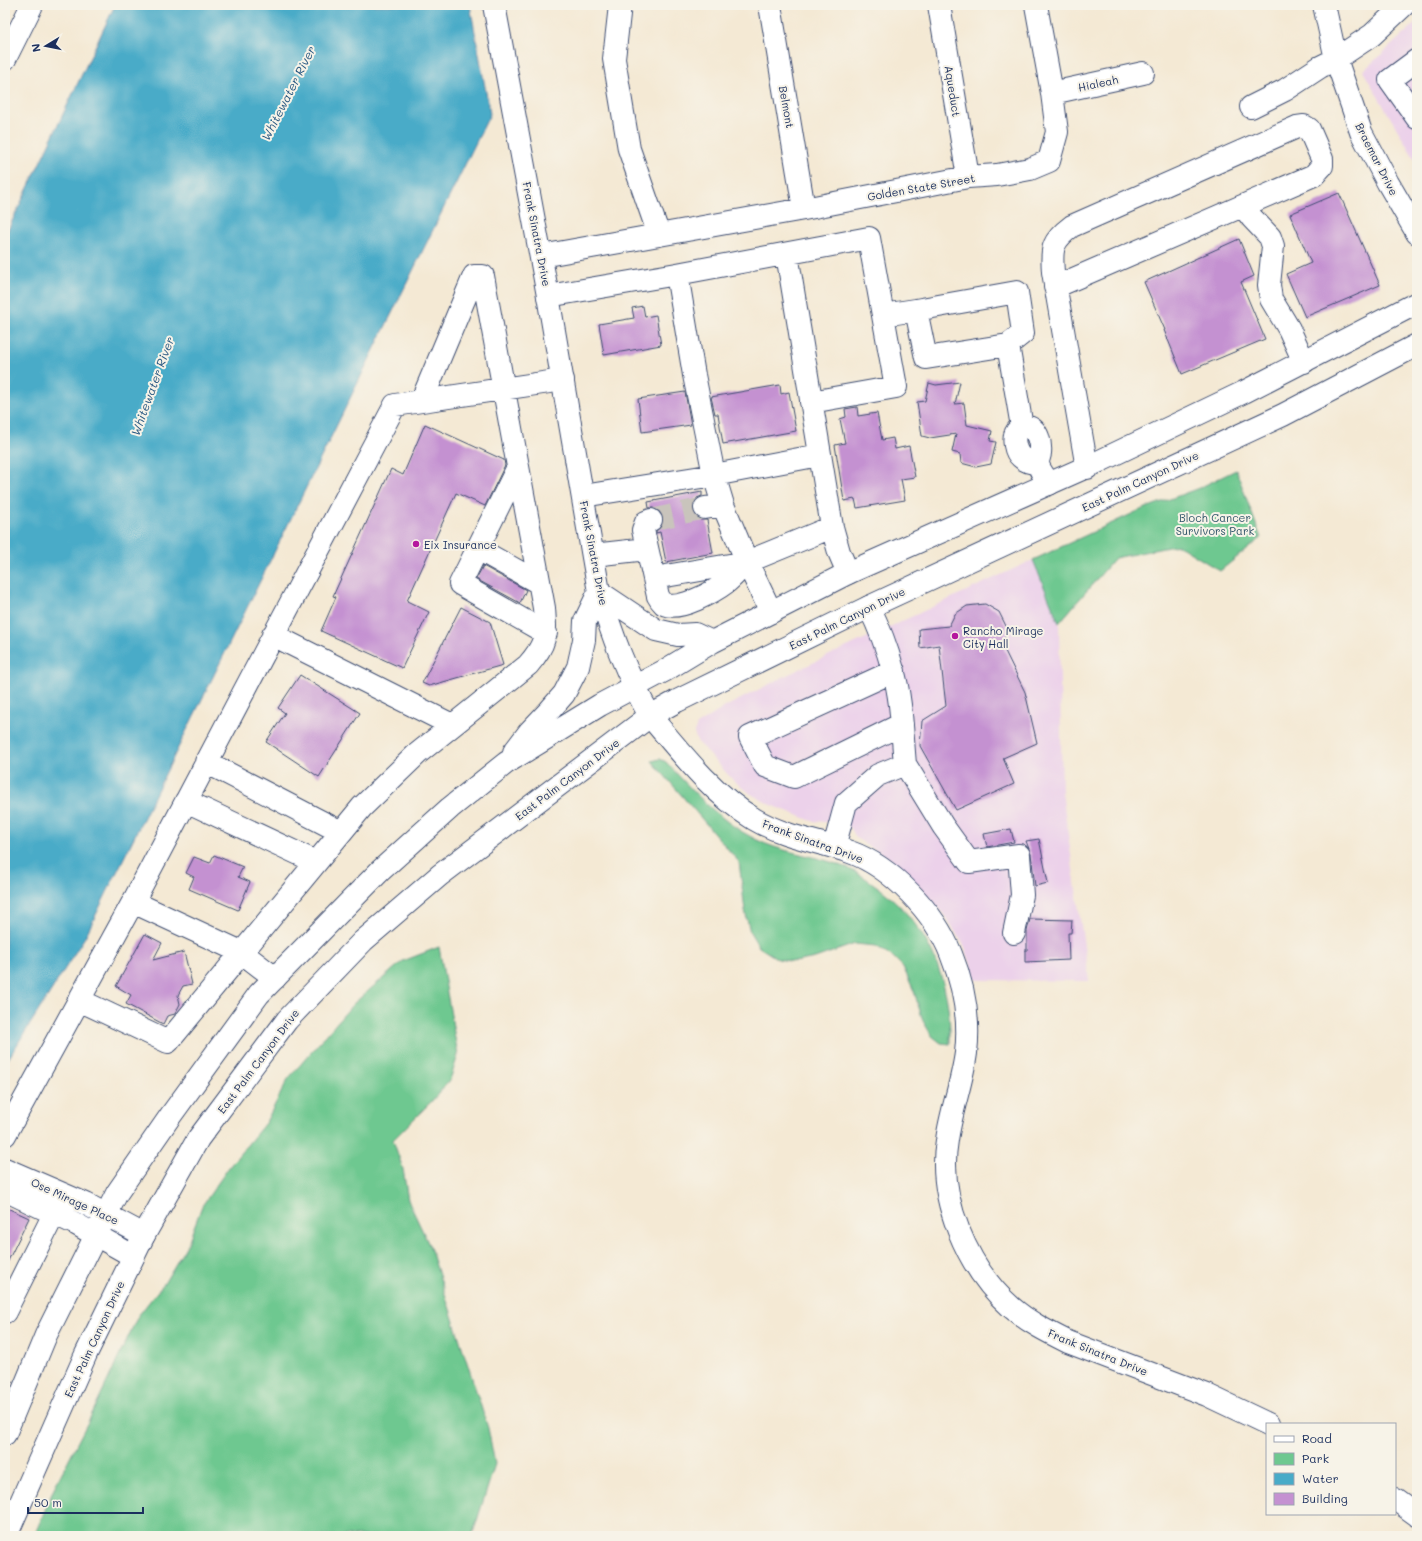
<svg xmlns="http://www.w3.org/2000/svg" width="1422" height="1541" viewBox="0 0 1422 1541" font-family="Mali,sans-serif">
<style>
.built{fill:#ecd1ea}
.green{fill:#6ec890;stroke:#447c77}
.water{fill:#48abc8;stroke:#326d93}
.building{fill:#c491d1}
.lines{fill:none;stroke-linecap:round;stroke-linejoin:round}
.minor-tunnel{stroke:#c9c4bc;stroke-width:22;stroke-dasharray:22 11;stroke-linecap:butt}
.minor-casing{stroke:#3c4b70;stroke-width:24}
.major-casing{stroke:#3c4b70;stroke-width:24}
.minor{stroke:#fff;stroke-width:22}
.major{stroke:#fff;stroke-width:22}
.poi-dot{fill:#b5179e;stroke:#f7f3e8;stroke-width:1.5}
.labels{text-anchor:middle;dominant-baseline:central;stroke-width:4;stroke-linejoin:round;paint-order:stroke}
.street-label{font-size:11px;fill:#1b2f5e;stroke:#f7f3e8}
.park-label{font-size:11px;fill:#30556a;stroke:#f7f3e8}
.poi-label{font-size:11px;fill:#1b2f5e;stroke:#f7f3e8;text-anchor:start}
.water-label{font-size:12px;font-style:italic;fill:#2b5a83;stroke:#f7f3e8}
</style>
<rect width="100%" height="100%" fill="#f7f3e8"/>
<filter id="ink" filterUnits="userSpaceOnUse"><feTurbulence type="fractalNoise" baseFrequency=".025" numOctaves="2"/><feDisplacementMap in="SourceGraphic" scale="8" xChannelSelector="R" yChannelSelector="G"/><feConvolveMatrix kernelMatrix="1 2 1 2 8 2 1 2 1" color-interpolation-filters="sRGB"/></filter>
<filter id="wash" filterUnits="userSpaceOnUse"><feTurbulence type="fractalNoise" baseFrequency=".012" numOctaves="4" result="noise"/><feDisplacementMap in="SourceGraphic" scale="16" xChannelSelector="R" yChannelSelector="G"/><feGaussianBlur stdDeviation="0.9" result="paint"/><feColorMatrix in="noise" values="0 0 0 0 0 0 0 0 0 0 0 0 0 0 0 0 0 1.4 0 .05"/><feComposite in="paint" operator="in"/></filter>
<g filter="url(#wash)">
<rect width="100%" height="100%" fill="#f4e9d4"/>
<!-- built -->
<path class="built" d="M 1417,22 L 1417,163 L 1363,71 Z
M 1033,560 L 1059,623 L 1062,792 L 1089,981 L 976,980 L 965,947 L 945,916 L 912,879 L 893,861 L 856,838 L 851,828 L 827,822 L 812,821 L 769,804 L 751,794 L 733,780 L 697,741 L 694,733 L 697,725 L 725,707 L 787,675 Z"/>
<!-- green -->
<path class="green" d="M 1236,470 L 1261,538 L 1220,571 L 1178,545 L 1115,558 L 1059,623 L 1033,560 L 1138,511 L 1199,488 Z
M 660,759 L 666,762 C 693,791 719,821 755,839 C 780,852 807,854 834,863 C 847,867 860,874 871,882 C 926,919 952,979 950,1044 L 941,1043 L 932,1036 L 923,1021 L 914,991 L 903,967 L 893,957 L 876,946 L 855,944 L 815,958 L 795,962 L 778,959 L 759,947 L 750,932 L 745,911 L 739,862 L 652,761 Z
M 439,947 L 458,1055 L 450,1080 L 431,1102 L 393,1140 L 403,1169 L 408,1200 L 430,1247 L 488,1428 L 495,1464 L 472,1536 L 34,1536 L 56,1484 L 90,1418 L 138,1316 L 165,1282 L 188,1243 L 202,1206 L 229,1167 L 266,1122 L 288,1079 L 353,1004 L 403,961 Z"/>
<!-- water -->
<path class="water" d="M 115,5 L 470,5 L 490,114 L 85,937 L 5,1064 L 5,236 Z"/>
<g id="blocks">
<!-- building -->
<path class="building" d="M 1339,193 L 1380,285 L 1305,317 L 1286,274 L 1311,263 L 1290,214 Z
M 1239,239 L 1254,276 L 1241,282 L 1265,339 L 1182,374 L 1164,330 L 1165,330 L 1144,282 Z
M 643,306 L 645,317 L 656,315 L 661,345 L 604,355 L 599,324 L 634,318 L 632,308 Z
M 960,382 L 955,404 L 964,403 L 967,425 L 992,431 L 990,441 L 996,442 L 991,464 L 976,467 L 961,463 L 960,454 L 952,452 L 956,434 L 930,438 L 922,436 L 917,402 L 925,401 L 929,383 L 936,385 Z
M 780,385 L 781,394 L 789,392 L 796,431 L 723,444 L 718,414 L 715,414 L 711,397 Z
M 685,392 L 691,425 L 642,432 L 638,399 Z
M 857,407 L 858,416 L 877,413 L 882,440 L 893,438 L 895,449 L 909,446 L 915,477 L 901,479 L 905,500 L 857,508 L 855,499 L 844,501 L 835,445 L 845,443 L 840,419 L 846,417 L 845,409 Z
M 425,424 L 504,460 L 505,465 L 485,506 L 456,493 L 407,601 L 429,612 L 402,668 L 321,631 L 336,597 L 333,596 L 391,469 L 403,475 Z
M 702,492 L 702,496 L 697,498 L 693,503 L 693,510 L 695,516 L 700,520 L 707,520 L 713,553 L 666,562 L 660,532 L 656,533 L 656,531 L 661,527 L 663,522 L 663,516 L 658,510 L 653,508 L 649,508 L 648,502 Z
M 483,566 L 526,590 L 520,603 L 476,579 Z
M 985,604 L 999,612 L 1007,628 L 1003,647 L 1025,692 L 1037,743 L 1003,758 L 1014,784 L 956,810 L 920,746 L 922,721 L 946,706 L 939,645 L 920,648 L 919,629 L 949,626 L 955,614 L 967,606 Z
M 461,607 L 490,622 L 503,665 L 429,686 L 422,683 Z
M 300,675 L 360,713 L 319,777 L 266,742 L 285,713 L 278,708 Z
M 1011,829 L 1014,842 L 987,847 L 984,834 Z
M 1039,839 L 1048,883 L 1035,886 L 1031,854 L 1026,841 Z
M 214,855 L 243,867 L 238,877 L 250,882 L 238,910 L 189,889 L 194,877 L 186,873 L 194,857 L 210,863 Z
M 1030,919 L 1072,920 L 1071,933 L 1068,933 L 1069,960 L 1025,962 L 1025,950 L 1027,950 L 1027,931 Z
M 145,934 L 162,943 L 153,960 L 184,952 L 192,984 L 183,986 L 178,995 L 180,1004 L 175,1014 L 167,1016 L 163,1024 L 126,1004 L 131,995 L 116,986 Z
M 5,1207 L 29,1218 L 5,1267 Z"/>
</g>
</g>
<g filter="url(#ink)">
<use href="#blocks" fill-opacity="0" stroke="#3c4b70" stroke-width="1"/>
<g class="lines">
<!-- minor-tunnel -->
<path class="minor-tunnel" d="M 651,520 L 705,508"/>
<defs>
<path id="minor" d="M 620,5 L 614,59 L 629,149 L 659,235
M 770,5 L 804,209
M 939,5 L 968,177
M 1324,5 L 1336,59 L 1361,132 L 1388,183 L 1417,233
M 5,59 L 32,5
M 1417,60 L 1390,80 L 1417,118
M 1052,93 L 1143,73
M 1251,107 L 1285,90 L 1320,67 L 1336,59 L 1372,35 L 1404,5
M 1243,206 L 1252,218 L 1270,237 L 1273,246 L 1269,285 L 1271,299 L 1289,329 L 1304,362
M 787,254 L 832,527 L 839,552 L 848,573
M 541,256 L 804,209 L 968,177 L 997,175 L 1030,169 L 1049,161 L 1057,132 L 1052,93 L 1036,5
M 677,274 L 869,238 L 896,387 L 811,402
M 1055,287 L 1314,175 L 1322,166 L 1322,159 L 1309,129 L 1304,126 L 1297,127 L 1072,226 C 1052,241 1051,248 1053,272 L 1087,468
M 548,296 L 677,274 L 694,375 L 714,475 L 723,505 L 747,562
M 916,310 L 1017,292 L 1023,333 L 1008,345
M 883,315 L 916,310 L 926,358 L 1008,345 L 1022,427
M 1038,463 C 1032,463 1026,462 1021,457 C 1015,452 1012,438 1017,431 C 1019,428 1024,426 1028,427 C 1038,429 1041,444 1040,453 C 1040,456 1038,459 1038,462 C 1038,469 1046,478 1049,484
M 518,467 L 460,584 L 546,633
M 583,496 L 714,475 L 820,455
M 705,508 L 723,505
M 651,520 L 646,522 L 643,530 L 658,596 C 659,598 662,602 664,604 C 679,612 715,591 727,582 C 734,576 741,568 747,562
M 478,549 L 539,583
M 593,555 L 647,549
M 654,578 L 747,562
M 771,612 L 747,562 L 832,527
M 273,635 L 452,725
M 894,671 L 750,737 L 765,766 L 794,777 L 902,724
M 650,716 C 681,753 713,794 754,819 C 784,837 818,841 850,852 C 892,867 935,913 951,954 C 964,986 970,1019 966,1053 C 962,1083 951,1111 947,1140 C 937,1198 967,1268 1011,1307 C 1028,1322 1048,1332 1068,1342 L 1207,1395 L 1268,1424
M 206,762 L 341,832
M 905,764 L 943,826 L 969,862 L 1019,855 L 1022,895 L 1014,933
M 186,801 L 316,862
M 834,847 L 846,803 L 878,775 L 905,764 C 902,733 902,700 893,670 C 887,648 879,627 869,607
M 133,902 L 241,952 L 275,978
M 79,1000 L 168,1042 L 362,807 L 417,754 L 528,665 C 547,643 546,636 544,608 L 483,276 L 474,276 L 422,400
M 5,1135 L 133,902 L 395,405 L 563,380
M 5,1169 L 86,1204 L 144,1235
M 5,1190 L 76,1224 L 133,1256
M 5,1312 L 54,1214
M 1395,1499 L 1417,1515"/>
<path id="major" d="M 494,5 L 548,296 L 599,592 C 613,638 626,673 650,716
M 599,592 L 656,630 L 678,635 L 695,634 L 712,642
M 514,752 L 530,731 L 550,710 L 564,694 L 578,667 L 584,640 L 585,621 L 599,592
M 5,1434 L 46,1335 L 117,1193 L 171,1115 L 259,994 L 380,871 L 450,808 L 506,763 L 600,705 L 664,671 L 712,642 L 848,573 L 1100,461 L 1244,392 L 1417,303
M 5,1531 L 10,1527 L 86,1354 L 144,1235 L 198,1139 L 287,1020 L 363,941 L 440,875 L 650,716 L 677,701 L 869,607 L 1283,415 L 1417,345"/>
</defs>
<!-- minor casing -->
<use href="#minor" class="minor-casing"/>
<!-- major casing -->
<use href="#major" class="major-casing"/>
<!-- minor -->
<use href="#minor" class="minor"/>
<!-- major -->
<use href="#major" class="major"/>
</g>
</g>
<!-- markers -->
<g class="poi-dot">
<circle cx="416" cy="544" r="4"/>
<circle cx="955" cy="636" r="4"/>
</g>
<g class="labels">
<!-- street labels -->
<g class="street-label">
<text transform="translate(1098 83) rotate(-12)">Hialeah</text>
<text transform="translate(953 91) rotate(81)">Aqueduct</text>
<text transform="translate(787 107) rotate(80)">Belmont</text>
<text transform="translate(1377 159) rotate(63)">Braemar Drive</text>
<text transform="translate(921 187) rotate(-10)">Golden State Street</text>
<text transform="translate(537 234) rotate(79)">Frank Sinatra Drive</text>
<text transform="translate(1140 481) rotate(-25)">East Palm Canyon Drive</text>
<text transform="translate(594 553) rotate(79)">Frank Sinatra Drive</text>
<text transform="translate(847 618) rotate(-26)">East Palm Canyon Drive</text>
<text transform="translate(567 779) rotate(-37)">East Palm Canyon Drive</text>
<text transform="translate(813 841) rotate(20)">Frank Sinatra Drive</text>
<text transform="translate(258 1061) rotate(-53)">East Palm Canyon Drive</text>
<text transform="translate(75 1201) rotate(25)">Ose Mirage Place</text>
<text transform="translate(94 1339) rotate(-65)">East Palm Canyon Drive</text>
<text transform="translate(1098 1352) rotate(22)">Frank Sinatra Drive</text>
</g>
<!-- park labels -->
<g class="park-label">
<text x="1215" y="517">Bloch Cancer<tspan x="1215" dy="13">Survivors Park</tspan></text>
</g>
<!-- poi labels -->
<g class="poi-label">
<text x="424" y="544">Eix Insurance</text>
<text x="963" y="630">Rancho Mirage<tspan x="963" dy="13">City Hall</tspan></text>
</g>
<!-- water labels -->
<g class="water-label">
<text transform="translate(288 93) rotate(-63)">Whitewater River</text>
<text transform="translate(152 386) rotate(-70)">Whitewater River</text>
</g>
</g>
<!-- margin -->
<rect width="1422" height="1541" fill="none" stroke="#f7f3e8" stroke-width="20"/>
<!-- legend -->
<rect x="1266" y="1423" width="130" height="92" fill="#f7f3e8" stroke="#9fa5b1"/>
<rect x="1274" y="1436" width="20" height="6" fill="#ffffff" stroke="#9fa5b1"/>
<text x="1302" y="1443" font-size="12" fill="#1b2f5e">Road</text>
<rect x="1274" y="1453" width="20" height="12" fill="#6ec890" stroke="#9fa5b1"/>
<text x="1302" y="1463" font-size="12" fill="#1b2f5e">Park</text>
<rect x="1274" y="1473" width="20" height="12" fill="#48abc8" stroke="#9fa5b1"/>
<text x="1302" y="1483" font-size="12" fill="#1b2f5e">Water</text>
<rect x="1274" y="1493" width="20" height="12" fill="#c491d1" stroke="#9fa5b1"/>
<text x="1302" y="1503" font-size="12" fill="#1b2f5e">Building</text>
<!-- north arrow -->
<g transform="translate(46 46) rotate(260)" stroke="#f7f3e8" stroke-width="3" paint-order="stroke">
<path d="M0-3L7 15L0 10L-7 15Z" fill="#1b2f5e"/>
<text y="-6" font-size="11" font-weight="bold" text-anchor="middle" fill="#1b2f5e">N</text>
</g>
<!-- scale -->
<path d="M28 1507v6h115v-6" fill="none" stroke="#1b2f5e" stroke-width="2"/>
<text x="34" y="1507" font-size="12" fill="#1b2f5e" stroke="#f7f3e8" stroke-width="3" paint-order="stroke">50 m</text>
</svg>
